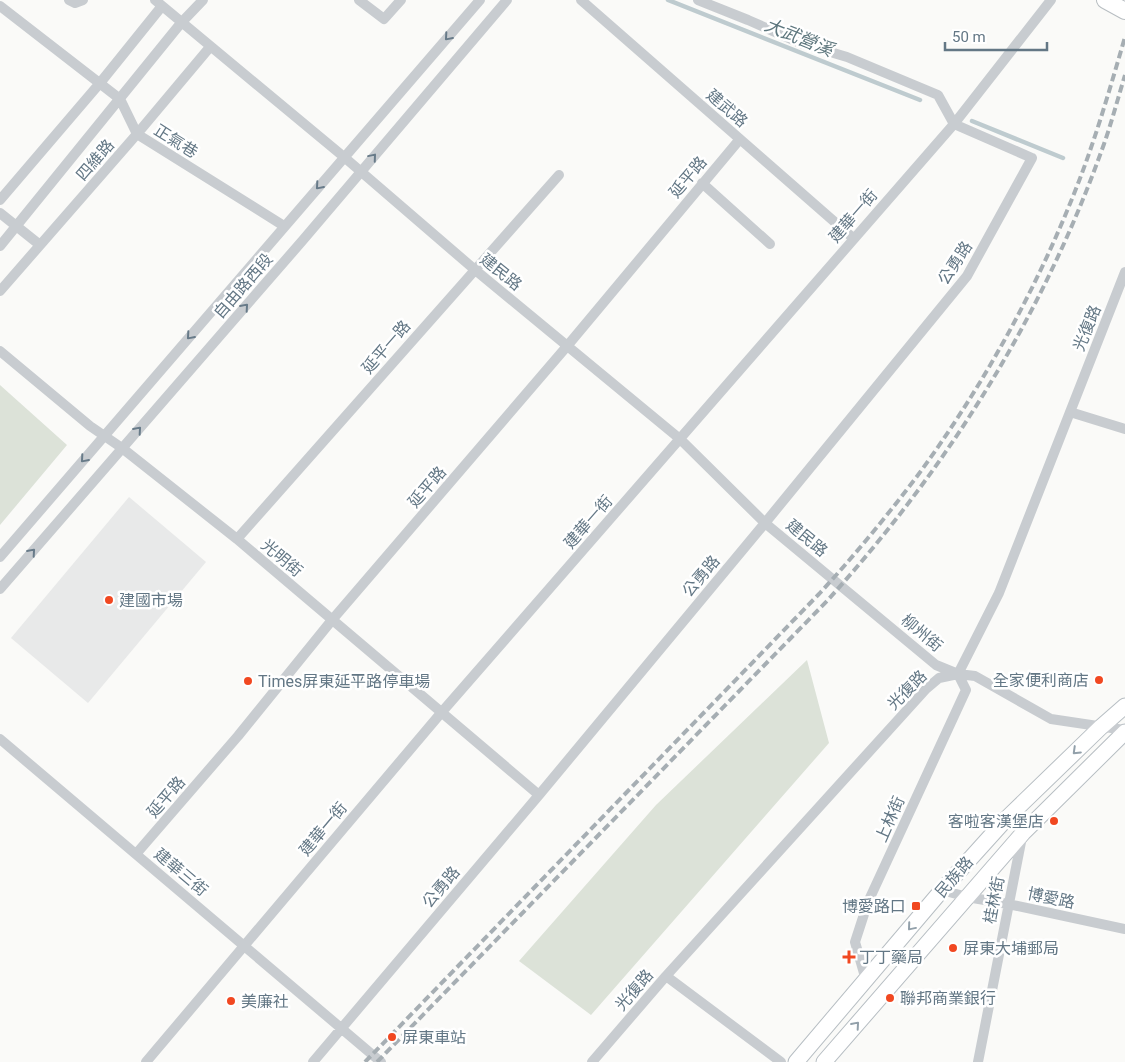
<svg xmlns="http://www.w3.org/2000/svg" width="1125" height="1062" viewBox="0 0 1125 1062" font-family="Roboto,'Noto Sans TC',sans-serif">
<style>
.built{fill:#e8e9e9}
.green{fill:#dce2d8}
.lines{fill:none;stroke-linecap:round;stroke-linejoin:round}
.stream{stroke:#becbcf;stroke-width:4.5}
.secondary-casing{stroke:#b7bec3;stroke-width:17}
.primary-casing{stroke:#b8bec2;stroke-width:18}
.street{stroke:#c8ccd0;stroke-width:10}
.secondary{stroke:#fff;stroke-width:15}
.primary{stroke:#fff;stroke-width:16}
.rail{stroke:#a6aeb3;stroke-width:4;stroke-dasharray:8 4;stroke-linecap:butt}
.oneway{stroke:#687b89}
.oneway2{stroke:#92a0aa}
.poi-dot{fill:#f14821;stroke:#fff;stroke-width:2}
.labels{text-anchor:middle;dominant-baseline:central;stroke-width:5;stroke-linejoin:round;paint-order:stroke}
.street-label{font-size:16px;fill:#637785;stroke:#fff}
.poi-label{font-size:16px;fill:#637785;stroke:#fff;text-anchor:start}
.water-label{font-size:18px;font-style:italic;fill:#5e777e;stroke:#fff}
</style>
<rect width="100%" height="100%" fill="#fafaf8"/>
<!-- built -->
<path class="built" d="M 129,497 L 206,562 L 88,703 L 11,638 Z"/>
<!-- green -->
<path class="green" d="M 0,385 L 67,445 L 0,525 Z
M 807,660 L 829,743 L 591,1015 L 519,961 L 656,805 Z"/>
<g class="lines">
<!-- stream -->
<path class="stream" d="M 668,0 L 920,100
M 972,121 L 1063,158"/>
<defs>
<path id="secondary" d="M 796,1062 L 942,890 L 1007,818 L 1101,727 L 1125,706
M 824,1062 L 1023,833 L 1125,732"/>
<path id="primary" d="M 1105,0 L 1125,11"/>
</defs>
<!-- secondary casing -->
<use href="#secondary" class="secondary-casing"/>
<!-- primary casing -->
<use href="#primary" class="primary-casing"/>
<!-- street -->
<path class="street" d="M 69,0 L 75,3 L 83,0
M 155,0 L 344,157 L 474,269 L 680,439 L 765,523 L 936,665 L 958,674 L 975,676 L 1051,719 L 1125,730
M 359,0 L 384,19 L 401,0
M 581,0 L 853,238
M 0,6 L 120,99 L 137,134 L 284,226
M 702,183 L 770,244
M 0,200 L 100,83 L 162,6
M 0,213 L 40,245
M 0,246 L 181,23 L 203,0
M 0,291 L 137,134 L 210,47
M 0,351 L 90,426 L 122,448 L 237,539 L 539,795
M 1070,412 L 1125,429
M 237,539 L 559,175
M 0,557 L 480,0
M 0,589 L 303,240 L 507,0
M 0,739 L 381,1062
M 136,854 L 238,736 L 332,620 L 568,345 L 740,139
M 942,890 L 967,897 L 1008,904 L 1125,929
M 666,976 L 781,1062
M 866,980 L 855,942 L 868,902 L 966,690 L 958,674
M 146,1062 L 441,713 L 954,124 L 1051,0
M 313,1062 L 539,795 L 765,523 L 967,276 L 1032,158 L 954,124 L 938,95 L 847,57 L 800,43 L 748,20 L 698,0
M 592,1062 L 666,976 L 926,689 L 939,678 L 958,674 L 999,593 L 1125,272
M 978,1062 L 1022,837"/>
<!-- secondary -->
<use href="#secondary" class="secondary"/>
<!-- primary -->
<use href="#primary" class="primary"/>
<!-- rail -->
<path class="rail" d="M 365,1062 L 819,594 C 854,556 887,516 918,475 C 984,385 1039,285 1079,181 C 1097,134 1111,85 1125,37
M 377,1062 L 827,601 C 949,466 1043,316 1104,144 C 1112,121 1118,98 1125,75"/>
</g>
<!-- one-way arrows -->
<defs><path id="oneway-chevron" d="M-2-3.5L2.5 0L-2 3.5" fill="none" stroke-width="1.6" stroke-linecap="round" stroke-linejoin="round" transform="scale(1.25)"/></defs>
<g class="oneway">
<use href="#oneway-chevron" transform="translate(448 37) rotate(131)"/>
<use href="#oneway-chevron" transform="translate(373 157) rotate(-50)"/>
<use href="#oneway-chevron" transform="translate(319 186) rotate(131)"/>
<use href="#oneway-chevron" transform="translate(245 307) rotate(-49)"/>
<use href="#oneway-chevron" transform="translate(190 336) rotate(131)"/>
<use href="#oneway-chevron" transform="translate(138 430) rotate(-49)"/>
<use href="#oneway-chevron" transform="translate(84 459) rotate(131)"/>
<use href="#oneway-chevron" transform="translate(32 552) rotate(-49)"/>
</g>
<g class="oneway2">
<use href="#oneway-chevron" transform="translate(1076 751) rotate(136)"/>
<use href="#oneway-chevron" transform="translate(911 927) rotate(130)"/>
<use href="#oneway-chevron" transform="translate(856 1025) rotate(-49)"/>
</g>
<!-- markers -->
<g class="poi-dot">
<circle cx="109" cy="600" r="5"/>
<circle cx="1099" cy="680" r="5"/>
<circle cx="248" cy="681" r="5"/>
<circle cx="1054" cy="821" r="5"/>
<rect x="911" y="901" width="10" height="10" rx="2.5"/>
<circle cx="953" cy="948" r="5"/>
<path d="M846.5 949.5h5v5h5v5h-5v5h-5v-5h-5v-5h5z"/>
<circle cx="890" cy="998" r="5"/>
<circle cx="231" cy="1001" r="5"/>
<circle cx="392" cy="1037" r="5"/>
</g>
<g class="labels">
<!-- street labels -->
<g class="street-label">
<text transform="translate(727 108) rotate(41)">建武路</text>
<text transform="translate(176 141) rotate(32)">正氣巷</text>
<text transform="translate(95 160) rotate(-49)">四維路</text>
<text transform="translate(688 177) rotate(-50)">延平路</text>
<text transform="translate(853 216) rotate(-49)">建華一街</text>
<text transform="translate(955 263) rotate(-57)">公勇路</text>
<text transform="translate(501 272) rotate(39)">建民路</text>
<text transform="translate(243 286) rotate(-49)">自由路西段</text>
<text transform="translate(1087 328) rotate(-68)">光復路</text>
<text transform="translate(386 347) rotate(-49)">延平一路</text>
<text transform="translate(427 487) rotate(-49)">延平路</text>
<text transform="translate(588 522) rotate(-49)">建華一街</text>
<text transform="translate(807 538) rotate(40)">建民路</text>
<text transform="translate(282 558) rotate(40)">光明街</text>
<text transform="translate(701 576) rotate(-50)">公勇路</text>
<text transform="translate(922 633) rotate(40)">柳州街</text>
<text transform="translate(907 690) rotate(-45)">光復路</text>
<text transform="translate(166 797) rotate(-49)">延平路</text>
<text transform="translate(890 819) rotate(-66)">上林街</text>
<text transform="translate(323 829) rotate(-50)">建華一街</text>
<text transform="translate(181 872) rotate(40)">建華三街</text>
<text transform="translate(954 877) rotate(-49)">民族路</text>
<text transform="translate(441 887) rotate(-50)">公勇路</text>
<text transform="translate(1051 898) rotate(12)">博愛路</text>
<text transform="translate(994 900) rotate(-79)">桂林街</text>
<text transform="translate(634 990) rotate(-49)">光復路</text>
</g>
<!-- poi labels -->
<g class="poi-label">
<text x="119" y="600">建國市場</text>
<text x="1089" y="680" text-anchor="end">全家便利商店</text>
<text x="258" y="681">Times屏東延平路停車場</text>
<text x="1044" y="821" text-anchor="end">客啦客漢堡店</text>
<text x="906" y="906" text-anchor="end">博愛路口</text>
<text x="963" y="948">屏東大埔郵局</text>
<text x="859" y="957">丁丁藥局</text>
<text x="900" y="998">聯邦商業銀行</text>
<text x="241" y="1001">美廉社</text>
<text x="402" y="1037">屏東車站</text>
</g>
<!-- water labels -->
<g class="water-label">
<text transform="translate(799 37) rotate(22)">大武營溪</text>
</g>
</g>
<!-- scale -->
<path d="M945 42v8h102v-8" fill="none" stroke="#637785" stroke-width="2.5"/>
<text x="952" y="42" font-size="15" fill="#637785" stroke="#ffffff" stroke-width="4" paint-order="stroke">50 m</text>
</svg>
